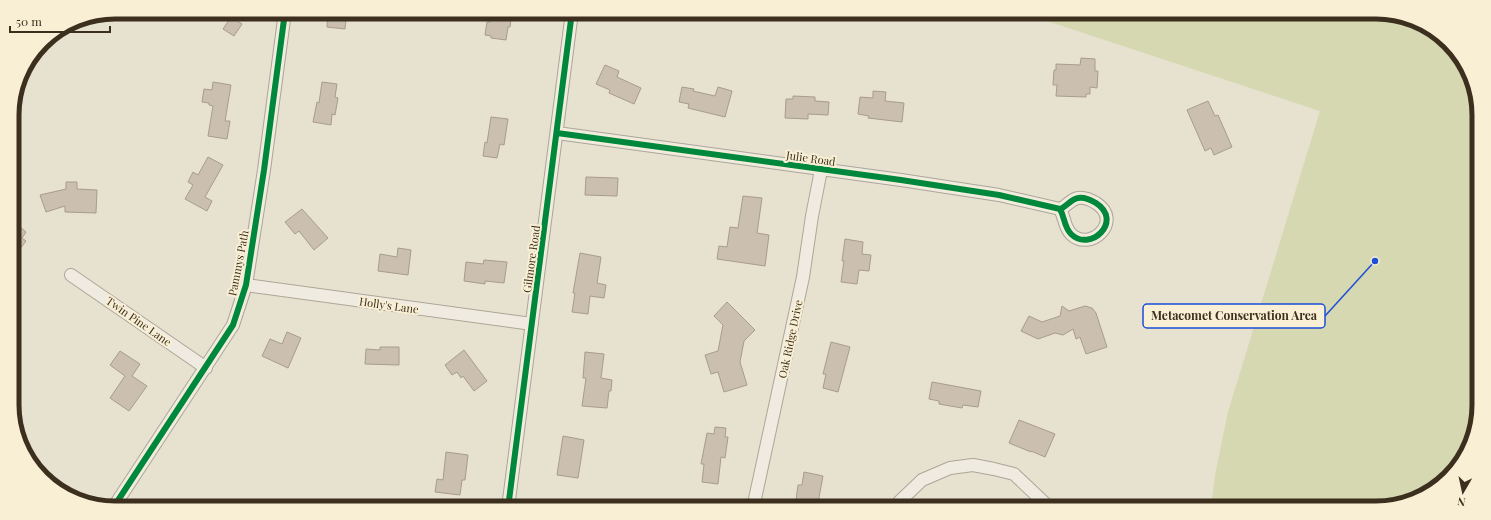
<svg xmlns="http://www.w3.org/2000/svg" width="1491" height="520" viewBox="0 0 1491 520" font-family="'Playfair Display',serif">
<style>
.green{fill:#d5d8b1}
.building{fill:#cbbfb0;stroke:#a89c8e}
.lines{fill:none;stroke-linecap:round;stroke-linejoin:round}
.street-casing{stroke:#ada698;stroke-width:14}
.street{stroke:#efebe1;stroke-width:12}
.cycleway-casing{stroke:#f8efd5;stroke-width:8}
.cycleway{stroke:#00873e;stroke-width:6}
.labels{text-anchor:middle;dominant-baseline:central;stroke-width:4;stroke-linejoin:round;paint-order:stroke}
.street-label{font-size:11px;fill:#3d2f1e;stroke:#f8efd5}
.rim{fill:none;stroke:#3d2f1e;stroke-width:5}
.leader{fill:none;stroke:#1d4ed8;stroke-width:1.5}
.callout-dot{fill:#1d4ed8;stroke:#f8efd5;stroke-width:1.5}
.callout{fill:#f8efd5;stroke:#1d4ed8;stroke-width:1.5}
.callout-label{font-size:12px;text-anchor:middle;font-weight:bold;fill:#3d2f1e}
</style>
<rect width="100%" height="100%" fill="#e7e1cf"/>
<!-- green -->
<path class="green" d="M 1020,12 L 1376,12 L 1409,17 L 1453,47 L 1478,102 L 1474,438 L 1438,487 L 1382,508 L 1211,508 L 1215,475 L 1228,412 L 1320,111 Z"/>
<!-- building -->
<path class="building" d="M 328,12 L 347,12 L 345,29 L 327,27 Z
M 491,12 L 512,12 L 510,27 L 508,27 L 506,40 L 491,38 L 491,36 L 485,35 L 487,22 L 490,22 Z
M 231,17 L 242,24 L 234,36 L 223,29 Z
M 1081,58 L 1095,59 L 1095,71 L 1098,71 L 1097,88 L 1090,87 L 1090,94 L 1086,94 L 1086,97 L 1056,96 L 1057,85 L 1053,85 L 1054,70 L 1056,70 L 1056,64 L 1080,65 Z
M 605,65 L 619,71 L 617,77 L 641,88 L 634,104 L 609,93 L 610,90 L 596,84 Z
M 213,82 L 231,85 L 225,121 L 230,121 L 227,139 L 208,136 L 213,106 L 209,105 L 209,103 L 202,102 L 204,89 L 212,90 Z
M 322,82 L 337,84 L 335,97 L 338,98 L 335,115 L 332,114 L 331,125 L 313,122 L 317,102 L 319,103 Z
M 682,87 L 694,89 L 693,91 L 715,96 L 718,87 L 732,91 L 725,117 L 688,108 L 689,104 L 679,102 Z
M 873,91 L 886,92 L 885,101 L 904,103 L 902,122 L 868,118 L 869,116 L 858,114 L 860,97 L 873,98 Z
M 793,96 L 815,97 L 815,101 L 829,102 L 828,115 L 808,114 L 808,119 L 785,118 L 786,99 L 793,99 Z
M 1208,101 L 1215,116 L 1218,115 L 1232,147 L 1214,155 L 1211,148 L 1205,151 L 1187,110 Z
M 491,117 L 508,119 L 504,145 L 500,144 L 497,158 L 483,156 L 485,142 L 487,143 Z
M 208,157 L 223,165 L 205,197 L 212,201 L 207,211 L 185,199 L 193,185 L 188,182 L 193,172 L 198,175 Z
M 586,177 L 618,178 L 617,196 L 585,195 Z
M 66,182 L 77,182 L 77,189 L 97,190 L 96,213 L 65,212 L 65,206 L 46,212 L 40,195 L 66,189 Z
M 743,196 L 762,198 L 757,233 L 769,235 L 765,266 L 717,259 L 719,246 L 727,247 L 730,227 L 738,228 Z
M 302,209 L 328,238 L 314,250 L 299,231 L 295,234 L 285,222 Z
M 13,221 L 26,232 L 22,238 L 26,241 L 13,258 Z
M 845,239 L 863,242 L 862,254 L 871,255 L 869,271 L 859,270 L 857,284 L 841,282 L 844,261 L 842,261 Z
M 398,248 L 411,250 L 408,275 L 378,271 L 380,254 L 397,257 Z
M 580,253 L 601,257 L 597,283 L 606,285 L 604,298 L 590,296 L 588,314 L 572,312 L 575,293 L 573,293 Z
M 484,260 L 507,262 L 504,283 L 485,281 L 485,284 L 464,281 L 466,262 L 483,264 Z
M 727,302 L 755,330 L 744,341 L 740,362 L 747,385 L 724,392 L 718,372 L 711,374 L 705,355 L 718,351 L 723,325 L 714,316 Z
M 1062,306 L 1069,311 L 1085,306 L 1092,308 L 1096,313 L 1107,347 L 1086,354 L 1080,337 L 1076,339 L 1073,329 L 1063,335 L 1055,333 L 1038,339 L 1021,331 L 1029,316 L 1042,322 L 1060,316 Z
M 287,332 L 301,338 L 288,368 L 262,356 L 270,339 L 282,344 Z
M 831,342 L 850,347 L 838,392 L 823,388 L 826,374 L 823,374 Z
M 380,347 L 399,347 L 399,365 L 365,364 L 366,349 L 380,350 Z
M 464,350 L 487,381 L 474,391 L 463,376 L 461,378 L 457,372 L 452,375 L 445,365 Z
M 120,351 L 140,364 L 132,376 L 147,386 L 129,411 L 110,398 L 125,376 L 110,365 Z
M 585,352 L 604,354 L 601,378 L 612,380 L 611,391 L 609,391 L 607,408 L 582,406 L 586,378 L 583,378 Z
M 932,382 L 981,391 L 978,407 L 963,405 L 962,408 L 939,404 L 939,401 L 929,399 Z
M 1019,420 L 1055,434 L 1045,457 L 1031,451 L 1031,452 L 1009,443 Z
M 715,427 L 726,428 L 725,437 L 728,437 L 725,458 L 721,457 L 718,484 L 702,482 L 704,464 L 701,464 L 707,433 L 714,434 Z
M 563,436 L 584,440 L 578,478 L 557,475 Z
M 446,452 L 468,455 L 465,480 L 462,480 L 460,495 L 435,492 L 437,479 L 443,480 Z
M 804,472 L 823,476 L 817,508 L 795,508 L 798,485 L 802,485 Z"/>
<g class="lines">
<defs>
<path id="street" d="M 557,133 L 901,180 L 999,195 L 1060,209 C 1065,218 1064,227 1071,234 C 1090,253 1124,221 1096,203 C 1091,200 1084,197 1078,198 C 1071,199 1066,207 1060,209
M 71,275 L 206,368
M 246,285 L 532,324
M 113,508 L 233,325 L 246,285 L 264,170 L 285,12
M 508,508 L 572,12
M 753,508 L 803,277 L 812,216 L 821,170
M 896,508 L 899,502 L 922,480 L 950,468 L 973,465 L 994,469 L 1014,474 L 1050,508"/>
</defs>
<!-- street casing -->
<use href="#street" class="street-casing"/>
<!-- street -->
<use href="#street" class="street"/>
<defs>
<path id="cycleway" d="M 557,133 L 901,180 L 999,195 L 1060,209 C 1065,218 1064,227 1071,234 C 1090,253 1124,221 1096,203 C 1091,200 1084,197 1078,198 C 1071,199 1066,207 1060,209
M 113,508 L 233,325 L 246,285 L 264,170 L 285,12
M 508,508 L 572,12"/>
</defs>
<!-- cycleway casing -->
<use href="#cycleway" class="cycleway-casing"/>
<!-- cycleway -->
<use href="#cycleway" class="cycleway"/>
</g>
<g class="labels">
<!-- street labels -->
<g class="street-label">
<text transform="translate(811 158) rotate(8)">Julie Road</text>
<text transform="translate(531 259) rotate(-82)">Gilmore Road</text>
<text transform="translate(238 263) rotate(-79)">Pammys Path</text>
<text transform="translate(389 305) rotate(8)">Holly's Lane</text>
<text transform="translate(139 321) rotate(35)">Twin Pine Lane</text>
<text transform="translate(790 339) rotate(-78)">Oak Ridge Drive</text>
</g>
</g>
<!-- crop -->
<path d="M0 0H1491V520H0ZM115 19H1376A96 96 0 0 1 1472 115V405A96 96 0 0 1 1376 501H115A96 96 0 0 1 19 405V115A96 96 0 0 1 115 19Z" fill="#f8efd5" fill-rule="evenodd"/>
<path class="rim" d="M115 19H1376A96 96 0 0 1 1472 115V405A96 96 0 0 1 1376 501H115A96 96 0 0 1 19 405V115A96 96 0 0 1 115 19Z"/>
<!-- callouts -->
<path class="leader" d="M1375 261L1325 316"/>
<circle class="callout-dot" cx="1375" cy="261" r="4"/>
<rect class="callout" x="1143" y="304" width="182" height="24" rx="4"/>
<g class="callout-label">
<text x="1234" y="320">Metacomet Conservation Area</text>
</g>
<!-- north arrow -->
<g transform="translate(1463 492) rotate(189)" stroke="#f8efd5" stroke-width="3" paint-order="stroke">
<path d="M0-3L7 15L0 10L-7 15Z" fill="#3d2f1e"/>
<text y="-6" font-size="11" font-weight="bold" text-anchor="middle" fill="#3d2f1e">N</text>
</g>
<!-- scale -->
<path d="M10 26v6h100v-6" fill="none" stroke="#3d2f1e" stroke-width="2"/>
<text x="16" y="26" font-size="12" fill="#3d2f1e" stroke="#f8efd5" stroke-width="3" paint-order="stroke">50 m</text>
</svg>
